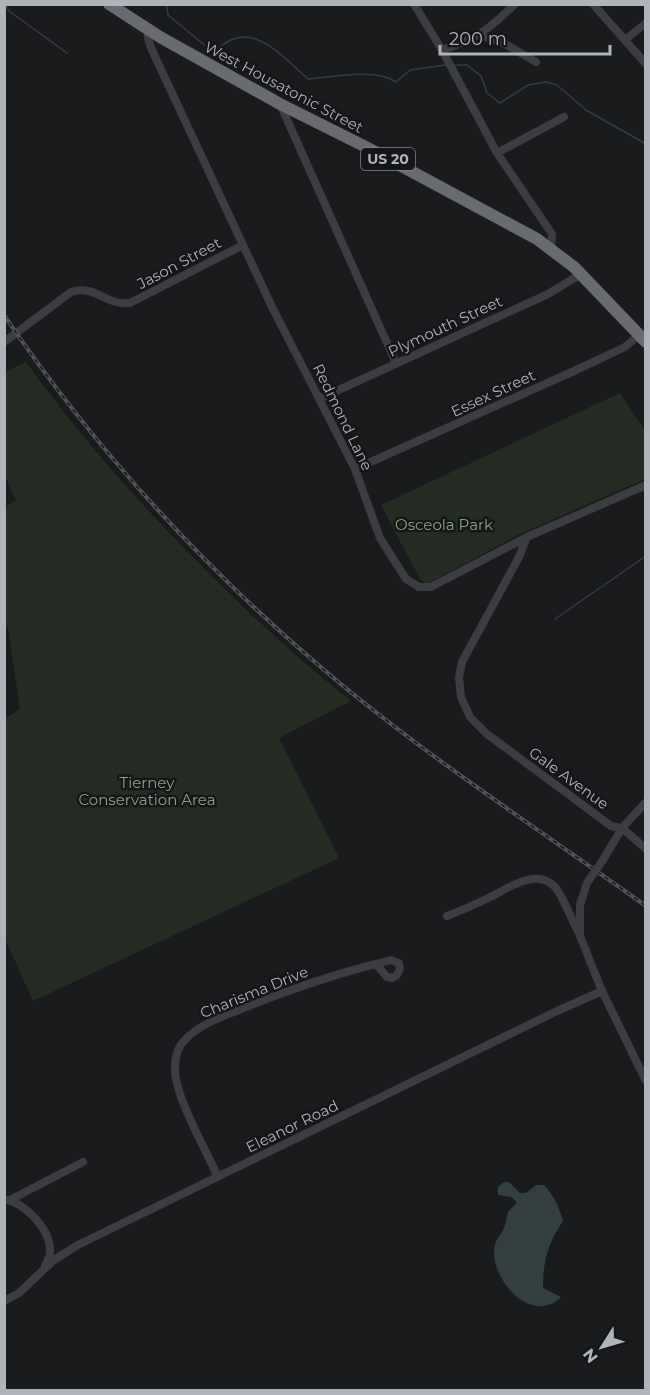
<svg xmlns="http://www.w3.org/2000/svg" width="650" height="1395" viewBox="0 0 650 1395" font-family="Montserrat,sans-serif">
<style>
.green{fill:#252c24}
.water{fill:#333e41}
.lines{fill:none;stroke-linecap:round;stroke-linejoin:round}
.stream{stroke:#333e41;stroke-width:1.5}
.minor{stroke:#3c3d41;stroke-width:8}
.highway{stroke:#686c71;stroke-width:12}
.rail-casing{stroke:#515457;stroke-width:4}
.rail{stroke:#151617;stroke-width:1.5;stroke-dasharray:4.5;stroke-linecap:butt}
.minor-bridge{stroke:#3c3d41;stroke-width:8}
.labels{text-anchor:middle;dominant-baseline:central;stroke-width:5;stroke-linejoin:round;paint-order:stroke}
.shield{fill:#151617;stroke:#808589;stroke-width:1.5}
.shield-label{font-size:14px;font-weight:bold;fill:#aeb4ba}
.street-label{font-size:15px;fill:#aeb4ba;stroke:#151617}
.park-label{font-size:15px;fill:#8ba387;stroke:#151617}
</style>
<rect width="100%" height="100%" fill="#1a1b1c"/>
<!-- green -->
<path class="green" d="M 26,362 C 78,433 134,498 196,560 C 245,610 296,658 351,701 L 279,738 L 339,858 L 33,1001 L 5,939 L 5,719 L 20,709 L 8,629 L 4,626 L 5,507 L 16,500 L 5,476 L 4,372 Z
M 620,393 L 645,431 L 645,479 L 518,535 L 429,583 L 421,581 L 381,505 Z"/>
<!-- water -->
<path class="water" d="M 504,1182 L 509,1182 L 520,1193 L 526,1193 L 536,1185 L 544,1185 C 554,1195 559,1207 563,1221 C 548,1243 543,1261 543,1288 L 561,1297 C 532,1326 492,1281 494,1250 C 494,1239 503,1234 505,1225 C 507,1221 506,1216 508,1212 C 511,1208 515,1206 517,1202 L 511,1197 L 498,1195 L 498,1187 Z"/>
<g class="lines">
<!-- stream -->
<path class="stream" d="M 5,4 L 9,11 L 67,53
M 166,4 L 168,15 L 213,52 C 219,48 226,42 233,39 C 261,28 289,63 308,79 C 333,77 376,68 396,82 L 410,70 L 446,65
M 453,65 L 467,65 L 481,76 L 487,93 L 500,103 L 528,85 L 546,82 L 557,85 L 586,110 L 646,144
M 555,619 L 646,556"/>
<!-- minor -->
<path class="minor" d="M 414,4 L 442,50 L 497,153 L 552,234 L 551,249
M 593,4 L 646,64
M 148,29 L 148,38 L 151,48 L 272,307 L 355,469 L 380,538 L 406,579 L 419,587 L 431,587 L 527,537 L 519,557 L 462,662 L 459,677 L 461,697 L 470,717 L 487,734 L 611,826 L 622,828
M 480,35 L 507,45 L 536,62
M 625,40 L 646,23
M 442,50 C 477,39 488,30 515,4
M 280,104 L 396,363
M 497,153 L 564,117
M 4,342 L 71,292 C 95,284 106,306 130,303 L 243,245
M 319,399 L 548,294 L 581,274
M 355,469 L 574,371 L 625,347 L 639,335
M 527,537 L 646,485
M 622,828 L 646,849
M 603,860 L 622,828 L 646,802
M 587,883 L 580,905 L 580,936 L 602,991 L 646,1081
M 447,916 C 460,911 474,905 486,899 C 506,890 536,866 555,887 C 563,896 572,921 579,933
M 218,1177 C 206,1150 174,1095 175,1068 C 175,1057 178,1046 186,1039 C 202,1022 225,1016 246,1007 C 289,990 331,975 376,964 L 387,977 L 392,978 L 397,975 L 400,969 L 399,963 L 391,960 L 376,964
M 4,1199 C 25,1203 51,1229 50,1252 C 50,1256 47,1262 45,1266
M 10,1200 L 83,1162
M 4,1301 L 19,1293 L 54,1260 L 78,1245 L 555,1012 L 602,991"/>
<!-- highway -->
<path class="highway" d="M 109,4 L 160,37 L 280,104 L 366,147 L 537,239 L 574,267 L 646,342"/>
<defs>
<path id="rail" d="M 4,315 C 98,454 213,578 342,685 C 438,764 544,833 646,906"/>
</defs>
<!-- rail casing -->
<use href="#rail" class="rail-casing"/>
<!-- rail -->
<use href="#rail" class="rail"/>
<!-- minor-bridge -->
<path class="minor-bridge" d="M 587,883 L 603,860"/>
</g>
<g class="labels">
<!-- shield labels -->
<rect class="shield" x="361" y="148" width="54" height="22" rx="4.5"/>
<g class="shield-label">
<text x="388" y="159">US 20</text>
</g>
<!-- street labels -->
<g class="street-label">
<text transform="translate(284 87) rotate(28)">West Housatonic Street</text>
<text transform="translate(179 263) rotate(-28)">Jason Street</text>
<text transform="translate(445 326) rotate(-25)">Plymouth Street</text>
<text transform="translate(493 393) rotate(-25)">Essex Street</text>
<text transform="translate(343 417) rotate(64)">Redmond Lane</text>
<text transform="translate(569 778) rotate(36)">Gale Avenue</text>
<text transform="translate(254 992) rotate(-22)">Charisma Drive</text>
<text transform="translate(292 1126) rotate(-26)">Eleanor Road</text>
</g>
<!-- park labels -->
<g class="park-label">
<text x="444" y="524">Osceola Park</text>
<text x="147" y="782">Tierney<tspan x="147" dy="17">Conservation Area</tspan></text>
</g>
</g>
<!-- border -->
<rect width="650" height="1395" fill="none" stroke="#aeb4ba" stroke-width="12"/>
<!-- north arrow -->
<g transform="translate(602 1347) rotate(233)" stroke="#151617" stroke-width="4.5" paint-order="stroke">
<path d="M0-4.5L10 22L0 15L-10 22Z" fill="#aeb4ba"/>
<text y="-9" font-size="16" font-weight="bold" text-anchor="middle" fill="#aeb4ba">N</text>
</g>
<!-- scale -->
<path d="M440 45v9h170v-9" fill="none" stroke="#aeb4ba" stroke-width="3"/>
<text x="449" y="45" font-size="18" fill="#aeb4ba" stroke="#151617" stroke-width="4.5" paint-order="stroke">200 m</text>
</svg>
